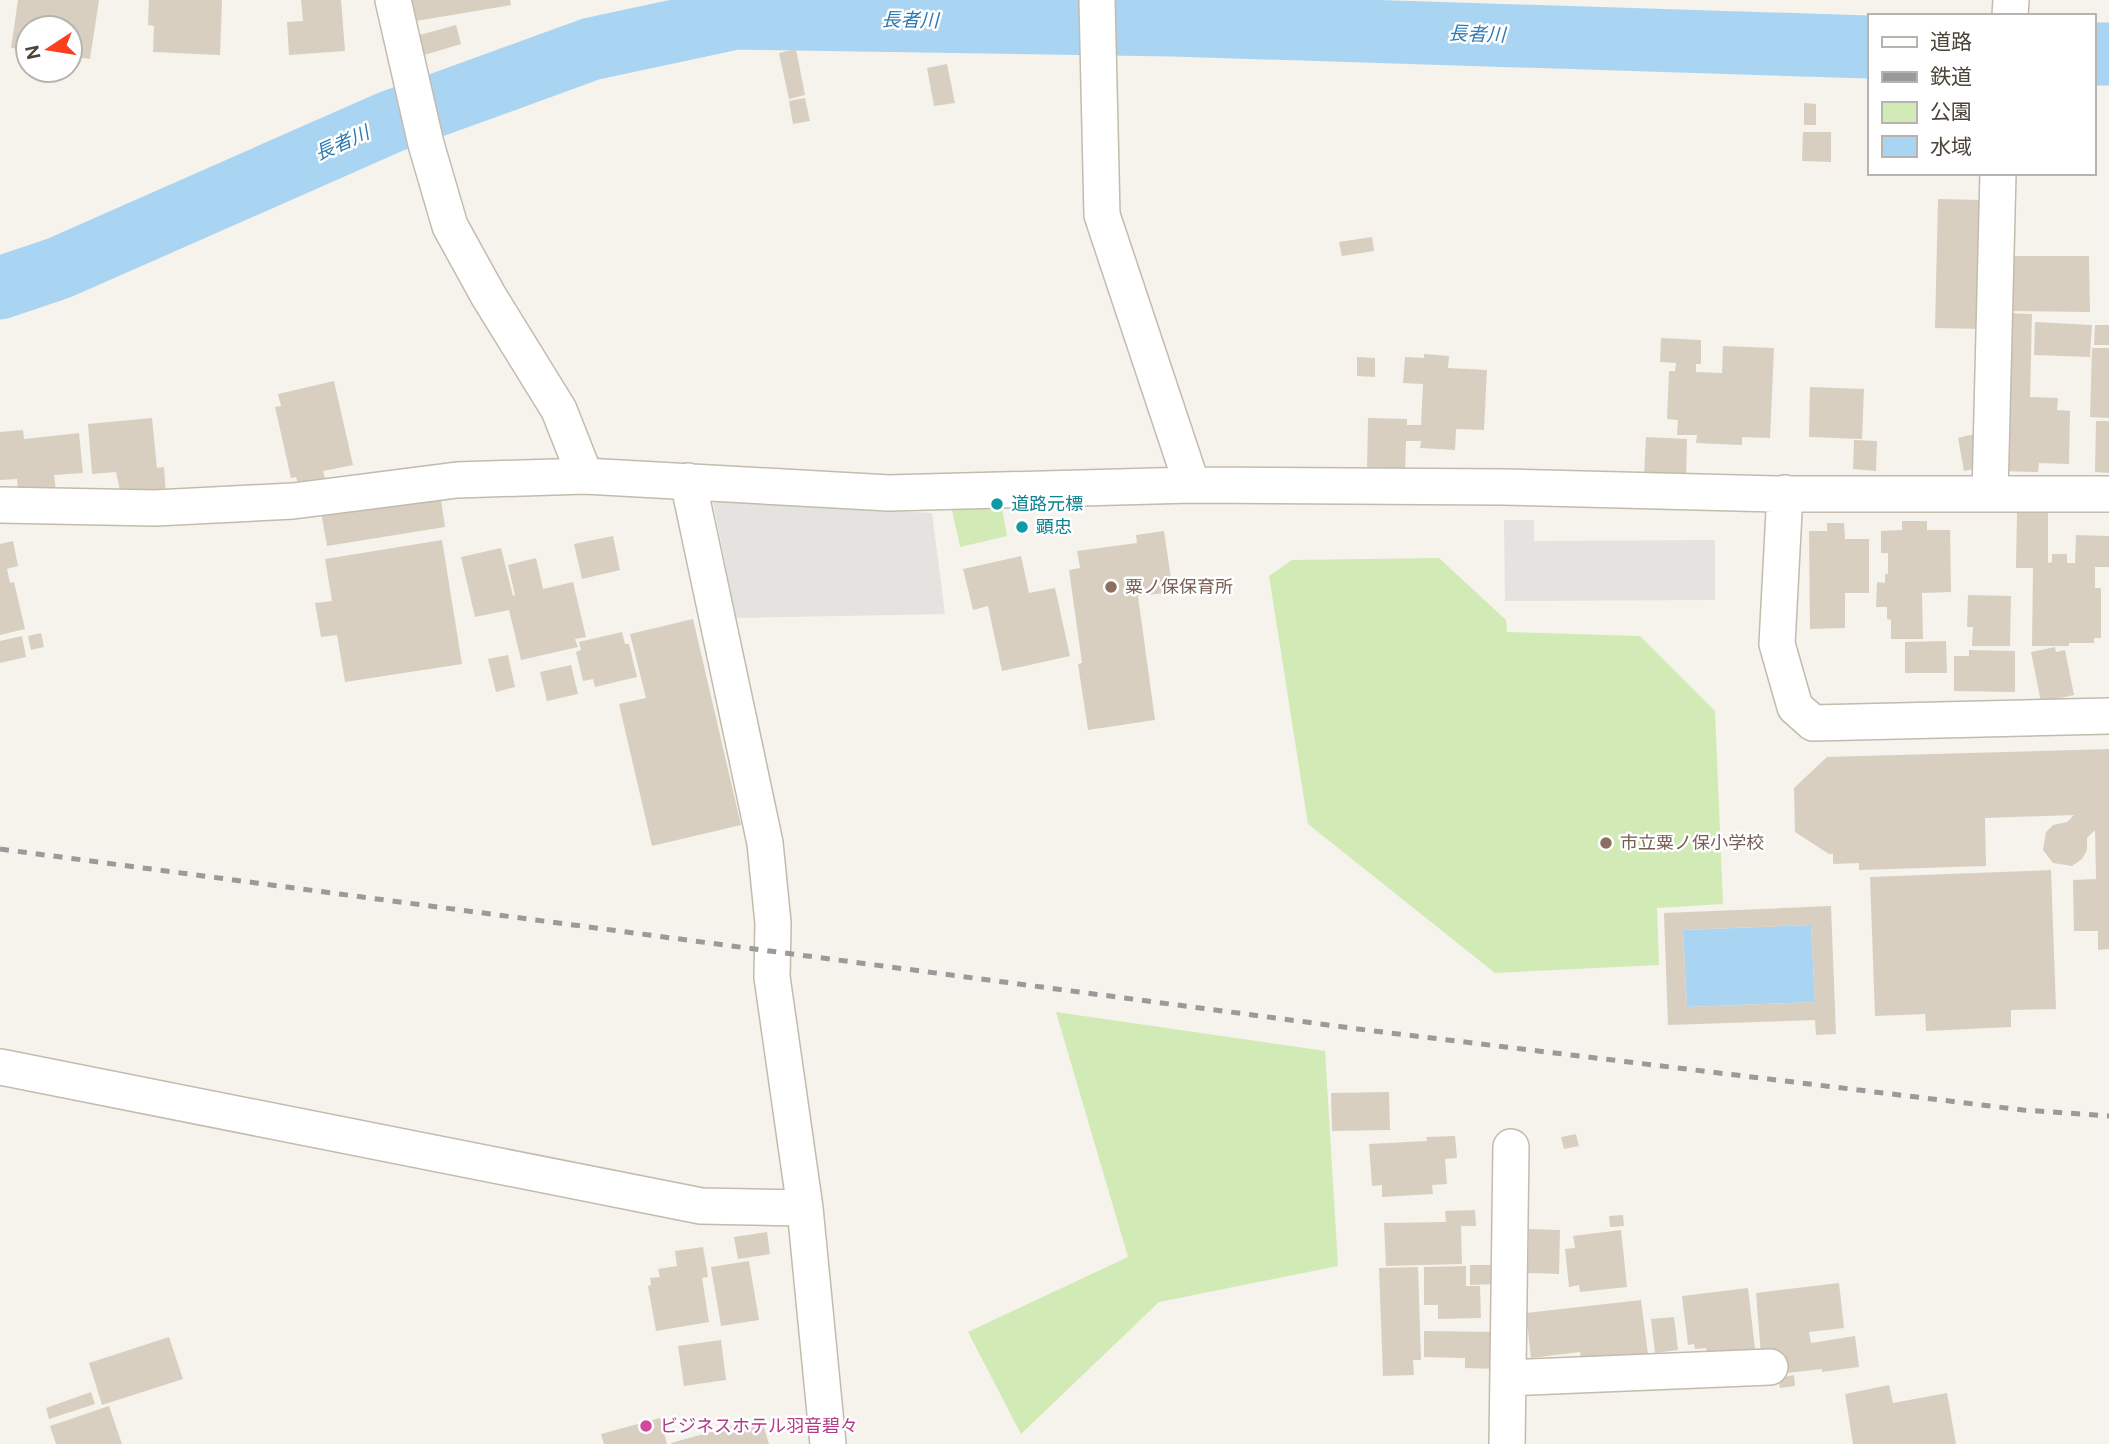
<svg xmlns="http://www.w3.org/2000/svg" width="2109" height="1444" viewBox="0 0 2109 1444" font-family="'DM Sans','Noto Sans JP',sans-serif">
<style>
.green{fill:#d2eab5}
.parking{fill:#e5e3e0}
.water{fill:#a9d4f2}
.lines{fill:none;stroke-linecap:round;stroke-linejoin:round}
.stream{stroke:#a9d4f2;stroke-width:10}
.river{stroke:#a9d4f2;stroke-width:63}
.building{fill:#d8cfc1;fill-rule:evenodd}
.minor-casing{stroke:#c2bbae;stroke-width:38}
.minor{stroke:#fff;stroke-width:35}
.rail{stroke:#9a9a9a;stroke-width:5;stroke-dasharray:9 9;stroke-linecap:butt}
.culture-dot{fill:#0f9aa8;stroke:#fff;stroke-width:2.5}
.education-dot{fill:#8d6e63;stroke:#fff;stroke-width:2.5}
.hotel-dot{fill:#d1479c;stroke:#fff;stroke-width:2.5}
.labels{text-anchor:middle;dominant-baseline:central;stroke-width:5;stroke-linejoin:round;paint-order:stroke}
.culture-label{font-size:18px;fill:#0d838f;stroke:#fff;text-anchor:start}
.education-label{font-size:18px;fill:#785e54;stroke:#fff;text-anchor:start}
.hotel-label{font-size:18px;fill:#b23c85;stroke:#fff;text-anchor:start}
.water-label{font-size:19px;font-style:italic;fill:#2e7ab2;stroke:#fff}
</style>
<rect width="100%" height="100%" fill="#f6f3ec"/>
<!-- green -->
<path class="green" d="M 1002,508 L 1007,536 L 960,547 L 952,510 Z
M 1439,558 L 1506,620 L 1507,632 L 1640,636 L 1715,711 L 1723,904 L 1657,908 L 1659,965 L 1495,973 L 1308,824 L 1269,576 L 1292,560 Z
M 1056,1012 L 1325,1051 L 1338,1266 L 1159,1302 L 1021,1434 L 968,1332 L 1128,1257 Z"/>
<!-- parking -->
<path class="parking" d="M 713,502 L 932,513 L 945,614 L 736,618 Z
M 1504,520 L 1534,520 L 1534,541 L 1715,540 L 1715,600 L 1505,601 Z"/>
<!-- water -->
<path class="water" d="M 1811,925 L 1815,1002 L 1687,1007 L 1683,930 Z"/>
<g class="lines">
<!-- stream -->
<path class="stream" d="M 1173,0 L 1173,25"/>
<!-- river -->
<path class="river" d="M 2093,54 L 2109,54
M 0,288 L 59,268 L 390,122 L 591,49 L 736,18 L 1173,25 L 1869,47"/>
</g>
<!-- building -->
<path class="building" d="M 18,0 L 99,0 L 90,59 L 70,56 L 70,28 L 28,28 L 28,50 L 11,48 Z
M 149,0 L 222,0 L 220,55 L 153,52 L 154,26 L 148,25 Z
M 301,0 L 341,0 L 345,51 L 289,55 L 287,22 L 303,21 Z
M 412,0 L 510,0 L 511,5 L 416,21 Z
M 456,25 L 461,44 L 421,56 L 416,36 Z
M 796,49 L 805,95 L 789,99 L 779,53 Z
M 947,64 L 955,103 L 934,106 L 927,68 Z
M 805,98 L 810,121 L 793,124 L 789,101 Z
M 1804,103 L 1816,104 L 1816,125 L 1804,125 Z
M 1803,132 L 1831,132 L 1831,162 L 1802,161 Z
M 1938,199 L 1983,200 L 1981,329 L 1935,328 Z
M 1372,237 L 1374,251 L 1342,256 L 1339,242 Z
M 2010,256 L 2089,256 L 2090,312 L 2009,311 Z
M 2007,313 L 2032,314 L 2030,397 L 2058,398 L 2057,410 L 2070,411 L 2069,464 L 2039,463 L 2038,472 L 2002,471 Z
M 2035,322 L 2092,325 L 2090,357 L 2034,355 Z
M 2095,325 L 2109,325 L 2109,345 L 2094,345 Z
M 1661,338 L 1701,340 L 1701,364 L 1696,364 L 1696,372 L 1722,373 L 1723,346 L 1774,348 L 1770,438 L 1742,437 L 1742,445 L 1696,443 L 1697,435 L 1677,435 L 1678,420 L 1667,419 L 1669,371 L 1675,371 L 1676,363 L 1660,362 Z
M 2092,348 L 2109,348 L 2109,418 L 2090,417 Z
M 1424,354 L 1449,356 L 1448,368 L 1487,370 L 1484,430 L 1456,429 L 1455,450 L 1420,448 L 1421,441 L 1406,441 L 1405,472 L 1367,471 L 1368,418 L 1407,419 L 1407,425 L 1421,425 L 1423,384 L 1403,383 L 1405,357 L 1424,358 Z
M 1357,357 L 1375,358 L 1375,377 L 1357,376 Z
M 334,381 L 353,465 L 323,471 L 325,478 L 298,484 L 296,477 L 291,478 L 275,407 L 281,406 L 278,394 Z
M 1810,387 L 1864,389 L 1862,439 L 1809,437 Z
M 152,418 L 157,468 L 164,467 L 166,495 L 122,499 L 116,472 L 92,474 L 88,424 Z
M 2096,421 L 2109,421 L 2109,473 L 2095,472 Z
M 23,430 L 24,439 L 79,433 L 83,473 L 54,475 L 56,491 L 18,491 L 17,479 L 0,480 L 0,432 Z
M 1974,434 L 1981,467 L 1964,471 L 1958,438 Z
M 1646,437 L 1687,439 L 1686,478 L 1644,476 Z
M 1854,440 L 1877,441 L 1876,471 L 1853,469 Z
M 440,493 L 445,527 L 327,546 L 321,512 Z
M 2017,510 L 2048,510 L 2048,563 L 2052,562 L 2052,554 L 2067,554 L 2067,563 L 2075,563 L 2076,535 L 2109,536 L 2109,567 L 2095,567 L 2095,588 L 2101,588 L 2101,638 L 2094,638 L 2094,643 L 2069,643 L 2069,646 L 2032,646 L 2033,568 L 2016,568 Z
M 1902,521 L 1927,521 L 1927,530 L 1950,530 L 1951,592 L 1922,593 L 1923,639 L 1891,639 L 1891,620 L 1887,619 L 1887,607 L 1876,607 L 1877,582 L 1885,583 L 1885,574 L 1888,574 L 1888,553 L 1881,553 L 1881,531 L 1902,530 Z
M 1827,523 L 1844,523 L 1845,539 L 1869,539 L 1869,593 L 1845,593 L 1845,628 L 1810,629 L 1809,531 L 1827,531 Z
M 1164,531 L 1173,592 L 1138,596 L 1155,720 L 1088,730 L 1078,664 L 1082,663 L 1069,570 L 1080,568 L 1077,551 L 1137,543 L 1136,535 Z
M 613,536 L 620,570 L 582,579 L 574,544 Z
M 442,540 L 462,664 L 345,682 L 337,635 L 321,637 L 315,603 L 332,601 L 325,559 Z
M 13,541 L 18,566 L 7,569 L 10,583 L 14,582 L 25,629 L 0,635 L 0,544 Z
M 501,548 L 513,596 L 515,595 L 508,565 L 536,558 L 543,589 L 573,582 L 586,637 L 575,639 L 578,647 L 521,660 L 509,610 L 475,617 L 461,557 Z
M 1021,556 L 1029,593 L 1055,588 L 1070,656 L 1002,671 L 988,606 L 973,610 L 963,569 Z
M 1968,595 L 2011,596 L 2010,646 L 1972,646 L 1973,627 L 1967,627 Z
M 693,619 L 741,825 L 652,846 L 619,704 L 646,698 L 630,634 Z
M 622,632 L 625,644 L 629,644 L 637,677 L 595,687 L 593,679 L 583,681 L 576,652 L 581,650 L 579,642 Z
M 41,633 L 44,647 L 31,650 L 28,636 Z
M 22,636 L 26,657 L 0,663 L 0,641 Z
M 1946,641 L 1947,673 L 1905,673 L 1905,642 Z
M 2055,647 L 2056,652 L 2065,650 L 2074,695 L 2041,702 L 2031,652 Z
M 1969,650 L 2015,651 L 2015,692 L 1954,691 L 1954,656 L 1969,656 Z
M 508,655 L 515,687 L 496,692 L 488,659 Z
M 571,665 L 578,694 L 547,701 L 540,672 Z
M 2109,749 L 2109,949 L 2098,950 L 2098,931 L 2074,931 L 2073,880 L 2096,879 L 2095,830 L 2087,838 L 2087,850 L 2082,859 L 2072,866 L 2053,863 L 2043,850 L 2046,832 L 2053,825 L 2067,822 L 2074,815 L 1985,818 L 1986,866 L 1859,870 L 1859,863 L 1833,864 L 1833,854 L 1829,854 L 1795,832 L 1794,788 L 1827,757 Z
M 2051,870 L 2056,1009 L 2011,1010 L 2011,1027 L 1926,1031 L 1925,1014 L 1875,1016 L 1870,877 Z
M 1831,906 L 1836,1034 L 1816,1035 L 1815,1020 L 1668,1025 L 1664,913 ZM 1811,925 L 1815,1002 L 1687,1007 L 1683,930 Z
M 1389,1092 L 1390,1130 L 1332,1131 L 1331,1093 Z
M 1576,1134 L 1579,1146 L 1564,1149 L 1561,1137 Z
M 1455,1136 L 1457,1158 L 1445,1159 L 1447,1184 L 1432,1185 L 1433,1194 L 1382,1197 L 1382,1185 L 1372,1186 L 1369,1144 L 1427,1141 L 1426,1137 Z
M 1475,1210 L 1476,1226 L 1461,1226 L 1462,1264 L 1386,1266 L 1384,1223 L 1446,1222 L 1445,1211 Z
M 1623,1215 L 1624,1226 L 1610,1227 L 1609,1216 Z
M 1529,1229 L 1560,1230 L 1559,1274 L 1528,1273 Z
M 1621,1230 L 1627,1287 L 1580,1292 L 1579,1285 L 1569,1287 L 1565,1249 L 1575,1248 L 1573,1236 Z
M 767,1232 L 770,1254 L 738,1259 L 734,1237 Z
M 703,1247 L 708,1277 L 702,1278 L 709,1322 L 656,1331 L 648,1286 L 651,1285 L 650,1278 L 660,1277 L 658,1269 L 677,1266 L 675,1251 Z
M 749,1261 L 759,1320 L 721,1326 L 711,1267 Z
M 1470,1265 L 1499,1265 L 1499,1284 L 1470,1285 Z
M 1466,1266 L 1466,1286 L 1480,1286 L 1481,1318 L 1438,1319 L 1438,1305 L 1424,1305 L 1424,1267 Z
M 1418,1267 L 1421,1360 L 1413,1360 L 1414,1375 L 1383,1376 L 1379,1268 Z
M 1839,1283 L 1844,1328 L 1809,1332 L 1811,1343 L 1855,1336 L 1859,1367 L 1822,1372 L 1822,1369 L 1778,1374 L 1761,1355 L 1756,1293 Z
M 1748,1288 L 1755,1349 L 1707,1354 L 1706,1348 L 1695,1349 L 1694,1344 L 1688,1345 L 1682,1296 Z
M 1641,1300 L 1648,1354 L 1581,1362 L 1580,1352 L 1531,1358 L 1526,1313 Z
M 1674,1317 L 1678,1350 L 1655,1353 L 1651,1319 Z
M 1424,1331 L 1498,1332 L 1497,1369 L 1465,1368 L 1465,1358 L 1424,1357 Z
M 169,1337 L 183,1379 L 102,1405 L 89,1363 Z
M 721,1340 L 726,1380 L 684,1386 L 678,1346 Z
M 1794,1375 L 1795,1386 L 1780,1388 L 1778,1378 Z
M 1889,1385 L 1893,1403 L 1947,1393 L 1956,1444 L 1853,1444 L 1845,1394 Z
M 91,1392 L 95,1404 L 49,1419 L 46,1408 Z
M 109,1406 L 122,1444 L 56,1444 L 50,1426 Z
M 660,1418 L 667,1444 L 604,1444 L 601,1434 Z
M 761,1418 L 769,1444 L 671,1444 L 671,1443 Z"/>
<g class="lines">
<defs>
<path id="minor" d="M 393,0 L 426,144 L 450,226 L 488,295 L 559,410 L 585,476
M 1097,0 L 1102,215 L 1192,485
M 2010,16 L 2011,0
M 688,481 L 765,843 L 773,923 L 772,977 L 805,1208 L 828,1444
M 1785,493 L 1777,644 L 1795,707 L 1813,723 L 2109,716
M 1990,493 L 1998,173
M 0,505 L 155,508 L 293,501 L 457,480 L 585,476 L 889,493 L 1192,485 L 1503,487 L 1776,494 L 2109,494
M 0,1067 L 701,1206 L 805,1208
M 1508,1378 L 1770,1367
M 1507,1444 L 1511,1147"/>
</defs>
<!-- minor casing -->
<use href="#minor" class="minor-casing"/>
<!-- minor -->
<use href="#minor" class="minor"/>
<!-- rail -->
<path class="rail" d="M 0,849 L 1366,1030 L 2023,1110 L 2109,1116"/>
</g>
<!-- markers -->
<g class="culture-dot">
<circle cx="997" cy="504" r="7"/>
<circle cx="1022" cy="527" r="7"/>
</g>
<g class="education-dot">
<circle cx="1111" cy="587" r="7"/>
<circle cx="1606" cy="843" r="7"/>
</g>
<circle class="hotel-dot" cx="646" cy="1426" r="7"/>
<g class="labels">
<!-- culture labels -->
<g class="culture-label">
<text x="1011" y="504">道路元標</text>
<text x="1036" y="527">顕忠</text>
</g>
<!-- education labels -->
<g class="education-label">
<text x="1125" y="587">粟ノ保保育所</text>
<text x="1620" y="843">市立粟ノ保小学校</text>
</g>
<!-- hotel labels -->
<g class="hotel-label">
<text x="660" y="1426">ビジネスホテル羽音碧々</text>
</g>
<!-- water labels -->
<g class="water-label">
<text transform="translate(910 20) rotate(1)">長者川</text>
<text transform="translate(1477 34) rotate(2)">長者川</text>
<text transform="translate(342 143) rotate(-24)">長者川</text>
</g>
</g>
<!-- legend -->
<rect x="1868" y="14" width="228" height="161" fill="#ffffff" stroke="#b7b4b0" stroke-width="2"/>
<rect x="1882" y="37" width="35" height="10" fill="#ffffff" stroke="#b7b4b0" stroke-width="2"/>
<text x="1930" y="49" font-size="21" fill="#4b4439">道路</text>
<rect x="1882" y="72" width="35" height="10" fill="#9a9a9a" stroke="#b7b4b0" stroke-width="2"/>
<text x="1930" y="84" font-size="21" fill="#4b4439">鉄道</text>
<rect x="1882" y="102" width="35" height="21" fill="#d2eab5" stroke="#b7b4b0" stroke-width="2"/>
<text x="1930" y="119" font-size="21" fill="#4b4439">公園</text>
<rect x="1882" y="136" width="35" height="21" fill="#a9d4f2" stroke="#b7b4b0" stroke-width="2"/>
<text x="1930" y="154" font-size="21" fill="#4b4439">水域</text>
<!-- north arrow -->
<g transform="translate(49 49) rotate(258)"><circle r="33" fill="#ffffff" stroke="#b7b4b0" stroke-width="2"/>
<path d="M0-5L12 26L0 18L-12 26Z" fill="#fc3f1d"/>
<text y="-10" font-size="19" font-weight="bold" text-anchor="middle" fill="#4b4439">N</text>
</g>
</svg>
